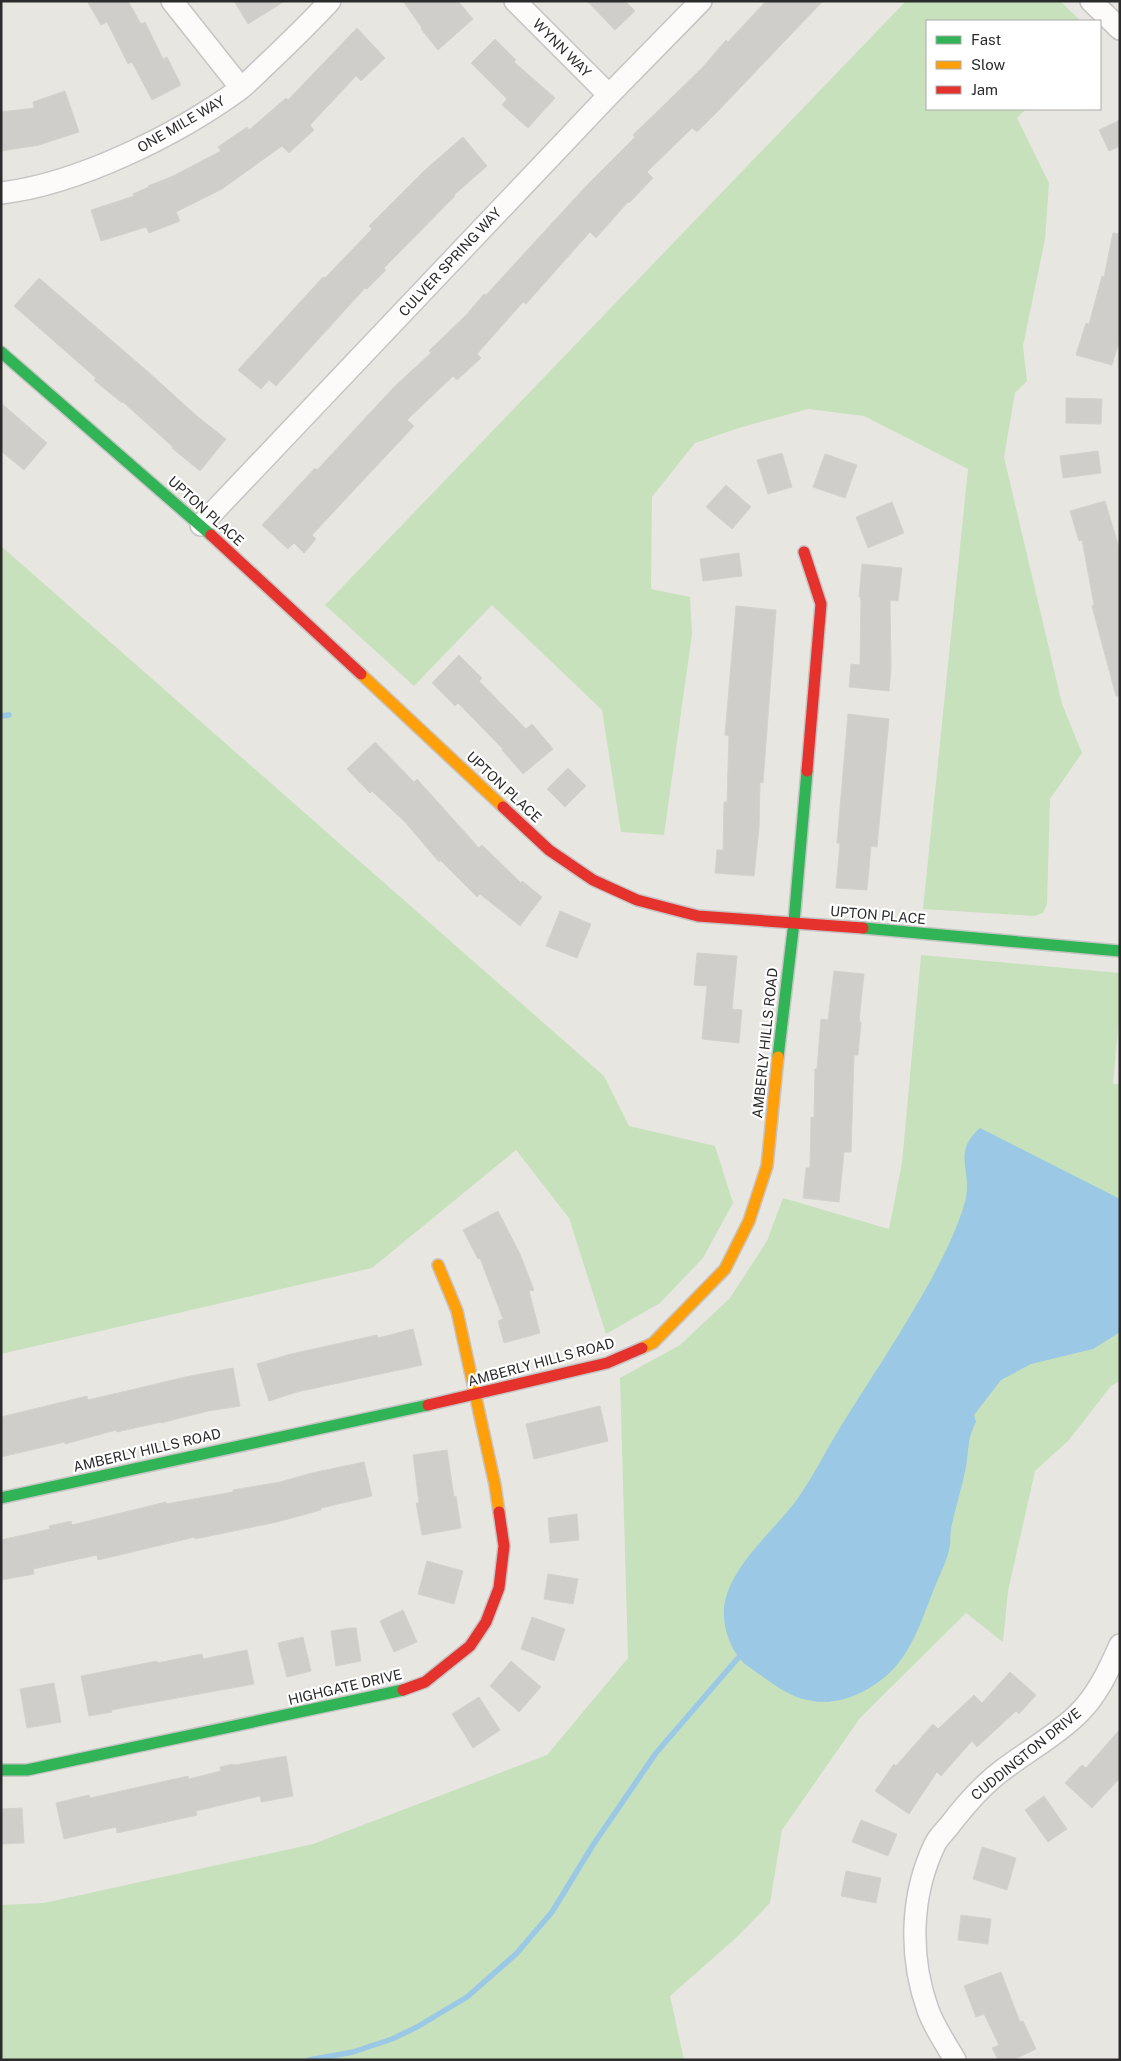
<svg xmlns="http://www.w3.org/2000/svg" width="1121" height="2061" viewBox="0 0 1121 2061" font-family="'Public Sans',sans-serif">
<style>
.green{fill:#c7e1bd}
.water{fill:#9bc8e4}
.lines{fill:none;stroke-linecap:round;stroke-linejoin:round}
.stream{stroke:#9bc8e4;stroke-width:5.5}
.building{fill:#cfceca;stroke:#d3d2cd}
.street-casing{stroke:#c6c5c5;stroke-width:24}
.fast-casing{stroke:#c6c5c5;stroke-width:14}
.slow-casing{stroke:#c6c5c5;stroke-width:14}
.jam-casing{stroke:#c6c5c5;stroke-width:14}
.street{stroke:#fcfbfa;stroke-width:21}
.fast{stroke:#30b455;stroke-width:11}
.slow{stroke:#ff9f0a;stroke-width:11}
.jam{stroke:#e5322d;stroke-width:11}
.labels{text-anchor:middle;dominant-baseline:central;stroke-width:4.5;stroke-linejoin:round;paint-order:stroke}
.street-label{font-size:14px;fill:#2b2b2b;stroke:#fff}
</style>
<rect width="100%" height="100%" fill="#e8e6e1"/>
<!-- green -->
<path class="green" d="M 906,1 L 1060,1 L 1081,21 L 927,21 L 927,109 L 1026,109 L 1017,118 L 1049,183 L 1045,239 L 1023,346 L 1027,381 L 1015,393 L 1004,457 L 1062,704 L 1082,753 L 1050,799 L 1047,904 L 1043,913 L 1034,916 L 923,909 L 968,469 L 864,416 L 808,409 L 742,427 L 695,443 L 652,497 L 651,589 L 690,597 L 692,634 L 664,835 L 621,832 L 602,710 L 492,605 L 414,686 L 325,605 Z
M 1,546 L 604,1076 L 629,1126 L 715,1146 L 733,1203 L 703,1258 L 660,1303 L 606,1334 L 569,1218 L 516,1150 L 372,1268 L 1,1354 Z
M 921,955 L 1120,973 L 1120,1008 L 1113,1084 L 1120,1084 L 1120,1381 L 1111,1386 L 1069,1440 L 1035,1471 L 1008,1591 L 1003,1642 L 966,1613 L 860,1718 L 782,1830 L 770,1903 L 736,1938 L 670,1996 L 684,2060 L 1,2060 L 1,1905 L 44,1903 L 313,1844 L 547,1755 L 628,1658 L 620,1378 L 680,1345 L 730,1298 L 767,1241 L 783,1198 L 889,1229 L 902,1163 Z"/>
<!-- water -->
<path class="water" d="M 980,1128 L 1120,1199 L 1120,1332 L 1093,1349 L 1031,1364 L 1001,1380 L 974,1415 L 976,1422 C 967,1439 969,1449 966,1467 C 962,1488 955,1508 951,1529 C 950,1536 951,1543 949,1550 C 946,1563 939,1576 934,1589 C 924,1614 915,1643 897,1665 C 876,1689 840,1708 808,1700 C 786,1696 767,1679 749,1667 C 731,1655 720,1623 725,1601 C 734,1562 775,1530 798,1498 C 814,1475 826,1450 841,1426 C 869,1381 898,1338 924,1292 C 938,1268 965,1216 967,1190 C 968,1164 955,1150 980,1128 Z"/>
<g class="lines">
<!-- stream -->
<path class="stream" d="M 1,716 L 9,715
M 309,2060 L 353,2052 L 392,2039 L 417,2027 L 467,1997 L 516,1954 L 552,1912 L 593,1845 L 656,1753 L 738,1658"/>
</g>
<!-- building -->
<path class="building" d="M 87,1 L 128,1 L 141,24 L 145,22 L 163,59 L 167,57 L 181,85 L 152,100 L 132,62 L 128,64 L 107,22 L 101,25 Z
M 234,1 L 285,1 L 248,24 Z
M 403,1 L 458,1 L 473,19 L 438,50 L 421,29 L 422,28 Z
M 587,1 L 625,1 L 635,11 L 615,30 Z
M 766,1 L 823,1 L 720,109 L 697,132 L 692,128 L 647,172 L 653,178 L 629,203 L 628,202 L 596,238 L 590,232 L 526,304 L 523,302 L 477,354 L 481,358 L 457,380 L 453,376 L 407,420 L 414,426 L 312,535 L 316,539 L 304,553 L 294,543 L 288,549 L 262,525 L 315,468 L 317,470 L 395,386 L 431,353 L 429,351 L 467,314 L 484,294 L 486,295 L 588,184 L 635,137 L 633,135 L 703,67 L 726,40 L 728,42 Z
M 357,28 L 385,58 L 361,81 L 356,76 L 310,125 L 314,130 L 289,153 L 282,146 L 222,189 L 176,212 L 180,221 L 149,233 L 146,227 L 101,241 L 91,210 L 134,196 L 133,194 L 149,187 L 148,186 L 173,176 L 221,151 L 218,147 L 247,127 L 249,130 L 286,98 L 288,100 Z
M 495,39 L 516,60 L 514,62 L 555,98 L 528,128 L 502,105 L 507,99 L 471,63 Z
M 65,91 L 79,132 L 39,145 L 1,151 L 1,112 L 34,108 L 33,102 Z
M 1120,120 L 1120,146 L 1109,151 L 1099,130 Z
M 463,137 L 487,166 L 454,195 L 455,196 L 384,268 L 386,270 L 367,289 L 365,288 L 276,386 L 269,380 L 261,389 L 238,370 L 323,277 L 325,278 L 372,229 L 369,226 L 426,169 Z
M 1113,233 L 1120,234 L 1120,339 L 1112,365 L 1076,355 L 1086,323 L 1089,324 L 1102,276 L 1104,277 Z
M 39,278 L 146,370 L 198,417 L 226,439 L 200,471 L 172,448 L 173,447 L 123,402 L 122,403 L 94,380 L 96,378 L 14,306 Z
M 1066,398 L 1102,399 L 1101,424 L 1066,423 Z
M 1,403 L 47,443 L 24,470 L 1,451 Z
M 1098,451 L 1101,473 L 1063,478 L 1060,456 Z
M 782,453 L 792,487 L 768,494 L 757,460 Z
M 825,454 L 857,465 L 845,498 L 813,487 Z
M 726,485 L 751,507 L 732,529 L 706,507 Z
M 1105,501 L 1120,551 L 1120,696 L 1116,696 L 1092,606 L 1094,605 L 1082,540 L 1079,541 L 1070,511 Z
M 892,502 L 904,533 L 868,548 L 856,517 Z
M 739,553 L 742,576 L 703,581 L 700,559 Z
M 862,564 L 902,568 L 898,601 L 890,600 L 891,668 L 889,691 L 849,687 L 851,664 L 860,665 L 861,597 L 859,597 Z
M 736,606 L 776,610 L 763,783 L 760,782 L 759,828 L 754,876 L 715,873 L 717,850 L 723,850 L 724,802 L 727,802 L 729,736 L 725,735 Z
M 459,655 L 482,678 L 479,681 L 526,729 L 532,724 L 553,749 L 523,774 L 502,750 L 503,749 L 458,703 L 455,706 L 432,683 Z
M 848,714 L 889,719 L 877,847 L 871,846 L 867,890 L 836,888 L 840,844 L 837,843 Z
M 375,742 L 414,782 L 417,779 L 479,848 L 482,845 L 521,883 L 522,881 L 542,897 L 520,926 L 480,894 L 477,897 L 440,860 L 439,862 L 405,822 L 372,791 L 370,793 L 347,769 Z
M 568,768 L 586,786 L 565,807 L 547,789 Z
M 560,911 L 591,924 L 577,958 L 546,946 Z
M 697,953 L 737,956 L 732,1009 L 742,1010 L 739,1043 L 702,1039 L 707,986 L 694,985 Z
M 834,971 L 864,974 L 859,1022 L 861,1022 L 858,1055 L 854,1055 L 851,1152 L 844,1152 L 839,1202 L 803,1198 L 806,1168 L 810,1168 L 811,1117 L 814,1118 L 815,1069 L 817,1069 L 821,1019 L 828,1020 Z
M 498,1211 L 520,1254 L 534,1290 L 529,1291 L 540,1333 L 504,1343 L 498,1321 L 503,1319 L 480,1258 L 478,1259 L 463,1230 Z
M 413,1329 L 422,1365 L 297,1392 L 269,1401 L 257,1364 L 291,1354 L 377,1335 L 378,1338 Z
M 233,1368 L 240,1406 L 208,1411 L 161,1423 L 161,1422 L 117,1432 L 116,1430 L 65,1444 L 65,1442 L 1,1457 L 1,1417 L 87,1396 L 88,1400 L 190,1376 Z
M 600,1406 L 608,1441 L 534,1459 L 526,1424 Z
M 447,1450 L 454,1497 L 456,1496 L 461,1528 L 422,1535 L 416,1503 L 419,1503 L 413,1455 Z
M 364,1462 L 372,1496 L 321,1508 L 321,1510 L 277,1522 L 195,1539 L 195,1537 L 98,1560 L 97,1555 L 33,1569 L 34,1574 L 1,1580 L 1,1540 L 50,1529 L 49,1526 L 71,1521 L 72,1525 L 166,1502 L 166,1504 L 233,1492 L 233,1490 L 280,1482 L 312,1473 Z
M 577,1514 L 579,1540 L 550,1543 L 548,1518 Z
M 427,1561 L 463,1571 L 454,1604 L 418,1594 Z
M 548,1574 L 578,1579 L 573,1604 L 544,1599 Z
M 403,1610 L 417,1642 L 394,1652 L 380,1621 Z
M 532,1617 L 565,1629 L 554,1661 L 521,1649 Z
M 350,1628 L 356,1628 L 361,1661 L 336,1666 L 331,1631 Z
M 303,1637 L 311,1671 L 287,1677 L 278,1643 Z
M 247,1650 L 254,1684 L 111,1710 L 112,1712 L 89,1716 L 81,1676 L 157,1661 L 157,1663 L 202,1654 L 203,1659 Z
M 511,1661 L 541,1687 L 519,1712 L 490,1686 Z
M 1010,1672 L 1036,1695 L 1019,1714 L 1016,1711 L 977,1747 L 972,1741 L 941,1776 L 937,1772 L 909,1814 L 875,1791 L 894,1764 L 896,1766 L 933,1724 L 938,1729 L 974,1695 L 982,1703 Z
M 54,1683 L 61,1722 L 27,1728 L 20,1689 Z
M 479,1697 L 500,1730 L 473,1748 L 452,1714 Z
M 1120,1729 L 1120,1778 L 1092,1808 L 1065,1783 L 1082,1765 L 1086,1768 Z
M 286,1756 L 293,1796 L 261,1802 L 260,1796 L 196,1811 L 197,1815 L 117,1833 L 116,1827 L 64,1839 L 56,1803 L 89,1795 L 90,1798 L 188,1776 L 189,1779 L 221,1771 L 220,1767 L 234,1764 L 235,1765 Z
M 1044,1796 L 1067,1829 L 1048,1842 L 1025,1810 Z
M 22,1808 L 24,1843 L 1,1844 L 1,1809 Z
M 861,1820 L 897,1834 L 888,1856 L 852,1842 Z
M 982,1847 L 1016,1858 L 1007,1890 L 973,1879 Z
M 846,1871 L 881,1878 L 876,1903 L 841,1896 Z
M 961,1915 L 991,1919 L 988,1944 L 958,1940 Z
M 1001,1972 L 1020,2022 L 1023,2021 L 1036,2049 L 1013,2060 L 998,2060 L 992,2048 L 999,2045 L 984,2014 L 976,2017 L 964,1986 Z"/>
<g class="lines">
<defs>
<path id="street" d="M 172,1 L 241,88
M 515,1 L 609,95
M 1091,1 L 1120,29
M 1,193 C 78,184 177,135 240,89 C 250,81 258,72 268,63 C 289,43 310,23 330,1
M 201,525 L 609,95 L 701,1
M 955,2060 C 946,2044 934,2027 928,2010 C 909,1957 910,1896 935,1844 C 938,1838 944,1832 949,1826 C 965,1805 982,1785 1004,1769 C 1028,1751 1055,1736 1077,1715 C 1097,1696 1109,1670 1120,1645"/>
<path id="fast" d="M 1,352 L 211,535
M 863,928 L 1120,951
M 778,1057 L 794,922 L 807,771
M 1,1498 L 428,1405
M 1,1770 L 27,1770 L 403,1690"/>
<path id="slow" d="M 361,674 L 503,807
M 438,1265 L 457,1311 L 495,1485 L 499,1512
M 642,1348 L 653,1343 L 725,1269 L 749,1221 L 767,1166 L 778,1057"/>
<path id="jam" d="M 211,535 L 361,674
M 804,552 L 821,604 L 807,771
M 503,807 L 549,850 L 593,880 L 637,900 L 698,916 L 863,928
M 428,1405 L 607,1363 L 642,1348
M 403,1690 L 425,1682 L 470,1646 L 486,1622 L 499,1588 L 504,1546 L 499,1512"/>
</defs>
<!-- street casing -->
<use href="#street" class="street-casing"/>
<!-- fast casing -->
<use href="#fast" class="fast-casing"/>
<!-- slow casing -->
<use href="#slow" class="slow-casing"/>
<!-- jam casing -->
<use href="#jam" class="jam-casing"/>
<!-- street -->
<use href="#street" class="street"/>
<!-- fast -->
<use href="#fast" class="fast"/>
<!-- slow -->
<use href="#slow" class="slow"/>
<!-- jam -->
<use href="#jam" class="jam"/>
</g>
<g class="labels">
<!-- street labels -->
<g class="street-label">
<text transform="translate(562 48) rotate(45)">WYNN WAY</text>
<text transform="translate(181 124) rotate(-30)">ONE MILE WAY</text>
<text transform="translate(450 262) rotate(-47)">CULVER SPRING WAY</text>
<text transform="translate(206 511) rotate(42)">UPTON PLACE</text>
<text transform="translate(504 787) rotate(43)">UPTON PLACE</text>
<text transform="translate(878 915) rotate(5)">UPTON PLACE</text>
<text transform="translate(765 1043) rotate(-84)">AMBERLY HILLS ROAD</text>
<text transform="translate(541 1362) rotate(-15)">AMBERLY HILLS ROAD</text>
<text transform="translate(147 1450) rotate(-13)">AMBERLY HILLS ROAD</text>
<text transform="translate(345 1687) rotate(-13)">HIGHGATE DRIVE</text>
<text transform="translate(1026 1754) rotate(-39)">CUDDINGTON DRIVE</text>
</g>
</g>
<!-- border -->
<rect width="1121" height="2061" fill="none" stroke="#2b2b2b" stroke-width="5"/>
<!-- legend -->
<rect x="926" y="20" width="175" height="90" fill="#ffffff" stroke="#aaaaaa"/>
<rect x="936" y="36" width="25" height="8" fill="#30b455" stroke="#aaaaaa"/>
<text x="971" y="45" font-size="15" fill="#2b2b2b">Fast</text>
<rect x="936" y="61" width="25" height="8" fill="#ff9f0a" stroke="#aaaaaa"/>
<text x="971" y="70" font-size="15" fill="#2b2b2b">Slow</text>
<rect x="936" y="86" width="25" height="8" fill="#e5322d" stroke="#aaaaaa"/>
<text x="971" y="95" font-size="15" fill="#2b2b2b">Jam</text>
</svg>
